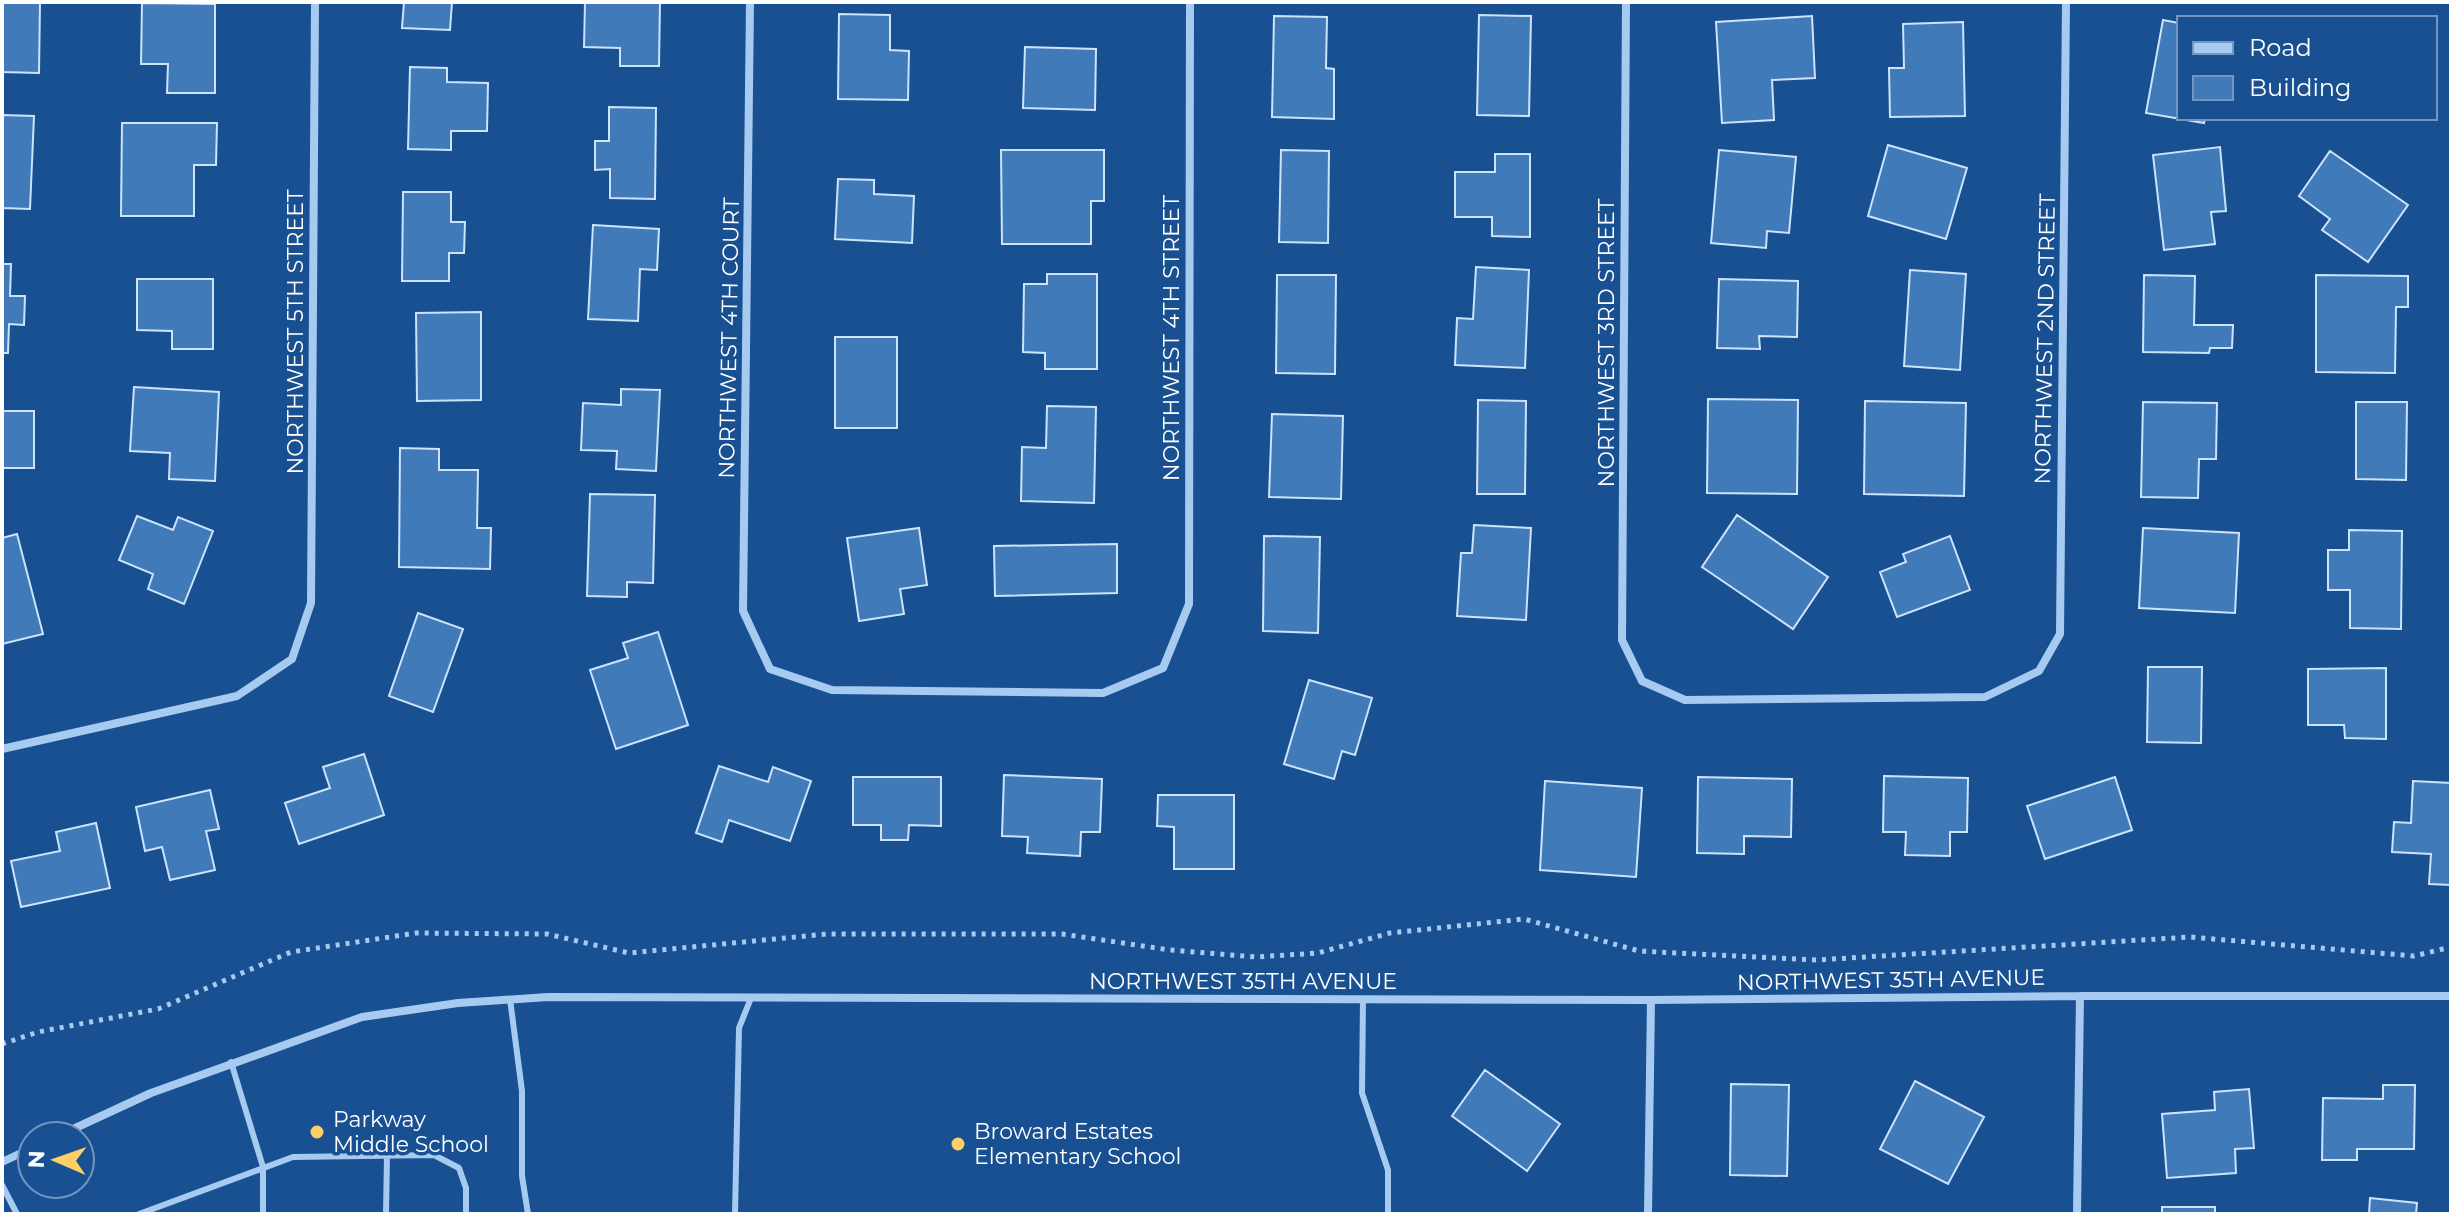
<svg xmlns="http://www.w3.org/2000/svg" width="2453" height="1216" viewBox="0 0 2453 1216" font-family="Montserrat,sans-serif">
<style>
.building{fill:#407ab9;stroke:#cde3fb;stroke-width:2}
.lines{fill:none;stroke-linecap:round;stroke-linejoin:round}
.path{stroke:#a7caf0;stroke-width:5;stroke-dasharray:4 6;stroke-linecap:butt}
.lane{stroke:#a7caf0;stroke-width:6}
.street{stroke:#a7caf0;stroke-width:8}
.poi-dot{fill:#ffce65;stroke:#185092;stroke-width:3}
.labels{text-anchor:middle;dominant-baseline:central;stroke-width:7;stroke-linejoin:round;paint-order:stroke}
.street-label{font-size:22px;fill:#fff;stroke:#185092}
.poi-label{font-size:22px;fill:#fff;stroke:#185092;text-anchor:start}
</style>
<rect width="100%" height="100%" fill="#185092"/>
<!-- building -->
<path class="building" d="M 2,2 L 40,2 L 39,73 L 2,72 Z
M 404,2 L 452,2 L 450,30 L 402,28 Z
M 585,2 L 660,2 L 659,66 L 620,66 L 620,48 L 584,47 Z
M 142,3 L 215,4 L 215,93 L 167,93 L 168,64 L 141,64 Z
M 839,14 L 890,15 L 890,50 L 909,51 L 908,100 L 838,99 Z
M 1479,15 L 1531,16 L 1529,116 L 1477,115 Z
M 1274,16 L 1327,17 L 1326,68 L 1334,69 L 1334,119 L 1272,117 Z
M 1812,16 L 1815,78 L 1772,80 L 1774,120 L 1722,123 L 1716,22 Z
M 2163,20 L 2179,23 L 2179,118 L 2205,118 L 2204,123 L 2146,113 Z
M 1963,22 L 1965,116 L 1890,117 L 1889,68 L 1904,68 L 1903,24 Z
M 1025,47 L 1096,49 L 1095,110 L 1023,108 Z
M 410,67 L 447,68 L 447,82 L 488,83 L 487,131 L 451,131 L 451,150 L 408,149 Z
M 609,107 L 656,108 L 655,199 L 610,198 L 610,169 L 595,170 L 595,141 L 609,141 Z
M 2,115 L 34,116 L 30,209 L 2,208 Z
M 122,123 L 217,123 L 216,165 L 194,165 L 194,216 L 121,216 Z
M 1888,145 L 1967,168 L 1946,239 L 1868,216 Z
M 2220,147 L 2226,211 L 2211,212 L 2215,244 L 2164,250 L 2153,155 Z
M 1001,150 L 1104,150 L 1104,201 L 1091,201 L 1091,244 L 1002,244 Z
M 1281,150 L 1329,151 L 1328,243 L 1279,242 Z
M 1719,150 L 1796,157 L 1789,233 L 1767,231 L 1766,248 L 1711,243 Z
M 2330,151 L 2408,205 L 2368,262 L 2322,230 L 2330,219 L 2299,196 Z
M 1495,154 L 1530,154 L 1530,237 L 1492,236 L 1492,217 L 1455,217 L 1455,172 L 1495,172 Z
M 838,179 L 874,180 L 874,194 L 914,196 L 912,243 L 835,239 Z
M 403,192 L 451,192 L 451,222 L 465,222 L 464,253 L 449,253 L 449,281 L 402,281 Z
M 593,225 L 659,229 L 657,270 L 640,269 L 638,321 L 588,319 Z
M 2,264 L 11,264 L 10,296 L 25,296 L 24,325 L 9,324 L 8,353 L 2,353 Z
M 1476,267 L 1529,270 L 1525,368 L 1455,365 L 1457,318 L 1473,319 Z
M 1910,270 L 1966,274 L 1960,370 L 1904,366 Z
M 1047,274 L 1097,274 L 1097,369 L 1045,369 L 1045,353 L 1023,352 L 1024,284 L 1047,284 Z
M 1277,275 L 1336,275 L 1335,374 L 1276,373 Z
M 2144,275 L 2195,276 L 2194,325 L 2233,325 L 2232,348 L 2210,348 L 2209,353 L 2143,352 Z
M 2316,275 L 2408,276 L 2408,307 L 2396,307 L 2395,373 L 2316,372 Z
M 137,279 L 213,279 L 213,349 L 172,349 L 172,331 L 137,330 Z
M 1719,279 L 1798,281 L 1797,337 L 1759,336 L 1760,349 L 1717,348 Z
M 481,312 L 481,400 L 417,401 L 416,313 Z
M 835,337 L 897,337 L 897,428 L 835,428 Z
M 134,387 L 219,392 L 215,481 L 169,479 L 170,453 L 130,451 Z
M 621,389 L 660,390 L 656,471 L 616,469 L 617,451 L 581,450 L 583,403 L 621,405 Z
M 1708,399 L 1798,400 L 1797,494 L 1707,493 Z
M 1478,400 L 1526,401 L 1525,494 L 1477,494 Z
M 1865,401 L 1966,403 L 1964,496 L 1864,494 Z
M 2143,402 L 2217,403 L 2216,459 L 2199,459 L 2198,498 L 2141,497 Z
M 2356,402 L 2407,402 L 2406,480 L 2356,479 Z
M 1047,406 L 1096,407 L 1094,503 L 1021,501 L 1022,447 L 1046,448 Z
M 2,411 L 34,411 L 34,468 L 2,468 Z
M 1272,414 L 1343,416 L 1341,499 L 1269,497 Z
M 400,448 L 439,449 L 439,470 L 478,470 L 477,528 L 491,528 L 490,569 L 399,567 Z
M 590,494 L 655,495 L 653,583 L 627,582 L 627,597 L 587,596 Z
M 1737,515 L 1828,577 L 1793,629 L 1702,567 Z
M 137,516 L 173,530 L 178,517 L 213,531 L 184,604 L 148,589 L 153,574 L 119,560 Z
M 1474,525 L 1531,528 L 1526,620 L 1457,616 L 1461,553 L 1472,553 Z
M 919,528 L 927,585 L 900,589 L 904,614 L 859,621 L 847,538 Z
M 2143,528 L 2239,533 L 2235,613 L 2139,608 Z
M 2349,530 L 2402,531 L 2401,629 L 2350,628 L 2350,590 L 2328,590 L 2328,550 L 2349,550 Z
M 17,534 L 43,634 L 2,644 L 2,538 Z
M 1264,536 L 1320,537 L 1318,633 L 1263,631 Z
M 1950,536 L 1970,590 L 1897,617 L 1880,572 L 1906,562 L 1903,554 Z
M 1117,544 L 1117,593 L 995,596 L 994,546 Z
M 418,613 L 463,629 L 433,712 L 389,696 Z
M 658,632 L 688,725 L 616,749 L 590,670 L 628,658 L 623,643 Z
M 2148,667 L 2202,667 L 2201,743 L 2147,742 Z
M 2386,668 L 2386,739 L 2345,738 L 2344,725 L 2308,725 L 2308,669 Z
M 1309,680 L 1372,698 L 1355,755 L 1342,751 L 1334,779 L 1284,764 Z
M 364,754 L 384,815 L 299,844 L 285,803 L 330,788 L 323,767 Z
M 719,766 L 768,782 L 773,767 L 811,781 L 790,841 L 729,820 L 722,842 L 696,833 Z
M 1004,775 L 1102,779 L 1100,832 L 1081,832 L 1080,856 L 1027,853 L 1028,837 L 1002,836 Z
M 1884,776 L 1968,778 L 1967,832 L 1950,832 L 1950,856 L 1905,855 L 1906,832 L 1883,832 Z
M 853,777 L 941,777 L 941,826 L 909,825 L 908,840 L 881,840 L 881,825 L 853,825 Z
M 1698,777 L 1792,779 L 1791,837 L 1744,836 L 1744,854 L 1697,853 Z
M 2115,777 L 2132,830 L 2045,859 L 2027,806 Z
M 1545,781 L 1642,788 L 1636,877 L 1540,870 Z
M 2413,781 L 2451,783 L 2451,885 L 2429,884 L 2431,854 L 2392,852 L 2394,822 L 2411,823 Z
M 210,790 L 219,829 L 206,831 L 215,870 L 170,880 L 162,847 L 145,851 L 136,807 Z
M 1158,795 L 1234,795 L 1234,869 L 1174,869 L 1174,827 L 1157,826 Z
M 96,823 L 110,888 L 21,907 L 11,861 L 60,851 L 56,832 Z
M 1485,1070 L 1560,1124 L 1527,1171 L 1452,1116 Z
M 1915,1081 L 1984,1117 L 1948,1184 L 1880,1149 Z
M 1731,1084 L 1789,1085 L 1787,1176 L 1730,1175 Z
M 2383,1085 L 2415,1085 L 2414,1149 L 2357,1149 L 2357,1160 L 2322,1160 L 2323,1098 L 2383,1099 Z
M 2249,1089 L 2254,1148 L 2235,1149 L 2236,1173 L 2167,1178 L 2162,1114 L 2215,1110 L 2214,1092 Z
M 2370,1198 L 2417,1203 L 2416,1214 L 2369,1214 Z
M 2162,1207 L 2215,1207 L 2215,1214 L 2162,1214 Z"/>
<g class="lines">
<!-- path -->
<path class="path" d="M 2,1044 L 38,1032 L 158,1009 L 291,952 L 416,933 L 547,934 L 629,953 L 827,934 L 1062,934 L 1170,950 L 1256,957 L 1318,953 L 1390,933 L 1524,919 L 1639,951 L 1816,960 L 2190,937 L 2414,956 L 2451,947"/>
<!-- lane -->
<path class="lane" d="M 510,999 L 522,1091 L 522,1176 L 528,1214
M 1363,999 L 1362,1093 L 1388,1170 L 1388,1214
M 231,1062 L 263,1167 L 263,1214
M 2,1185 L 17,1214
M 139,1214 L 293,1157 L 434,1155 L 459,1168 L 466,1188 L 466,1214
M 386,1214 L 387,1156
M 735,1214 L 739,1028 L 751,998"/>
<!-- street -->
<path class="street" d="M 750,2 L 743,611 L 770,669 L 832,690 L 1103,693 L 1163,668 L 1189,604 L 1190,2
M 1626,2 L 1622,640 L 1642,681 L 1685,700 L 1985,697 L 2039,671 L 2060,634 L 2066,2
M 2,749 L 237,696 L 292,659 L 311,603 L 315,2
M 58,1136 L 151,1093 L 362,1017 L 458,1003 L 548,997 L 1651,1000 L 2080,996 L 2451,996
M 2,1162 L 32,1148
M 1648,1214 L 1651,1000
M 2077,1214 L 2080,996"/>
</g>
<!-- markers -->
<g class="poi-dot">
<circle cx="317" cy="1132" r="8"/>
<circle cx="958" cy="1144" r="8"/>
</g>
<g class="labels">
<!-- street labels -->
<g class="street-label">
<text transform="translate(295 332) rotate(-90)">NORTHWEST 5TH STREET</text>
<text transform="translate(729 338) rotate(-89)">NORTHWEST 4TH COURT</text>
<text transform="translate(1171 338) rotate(-90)">NORTHWEST 4TH STREET</text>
<text transform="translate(2045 339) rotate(-89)">NORTHWEST 2ND STREET</text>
<text transform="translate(1606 343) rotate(-90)">NORTHWEST 3RD STREET</text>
<text transform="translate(1891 980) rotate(-1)">NORTHWEST 35TH AVENUE</text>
<text x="1243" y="981">NORTHWEST 35TH AVENUE</text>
</g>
<!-- poi labels -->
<g class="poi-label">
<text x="333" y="1119">Parkway<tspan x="333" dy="25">Middle School</tspan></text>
<text x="974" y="1131">Broward Estates<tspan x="974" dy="25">Elementary School</tspan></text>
</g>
</g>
<!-- border -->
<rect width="2453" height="1216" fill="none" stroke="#ffffff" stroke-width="8"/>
<!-- legend -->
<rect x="2177" y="16" width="260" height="104" fill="#185092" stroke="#7496be" stroke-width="2"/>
<rect x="2193" y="42" width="40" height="12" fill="#a7caf0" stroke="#7496be" stroke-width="2"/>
<text x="2249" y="56" font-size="24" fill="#ffffff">Road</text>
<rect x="2193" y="76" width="40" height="24" fill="#407ab9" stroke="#7496be" stroke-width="2"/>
<text x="2249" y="96" font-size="24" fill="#ffffff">Building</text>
<!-- north arrow -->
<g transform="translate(56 1160) rotate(272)"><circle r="38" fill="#185092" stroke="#7496be" stroke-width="2"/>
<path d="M0-6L14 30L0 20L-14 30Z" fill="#ffce65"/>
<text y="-12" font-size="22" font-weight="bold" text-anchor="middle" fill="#ffffff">N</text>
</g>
</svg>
